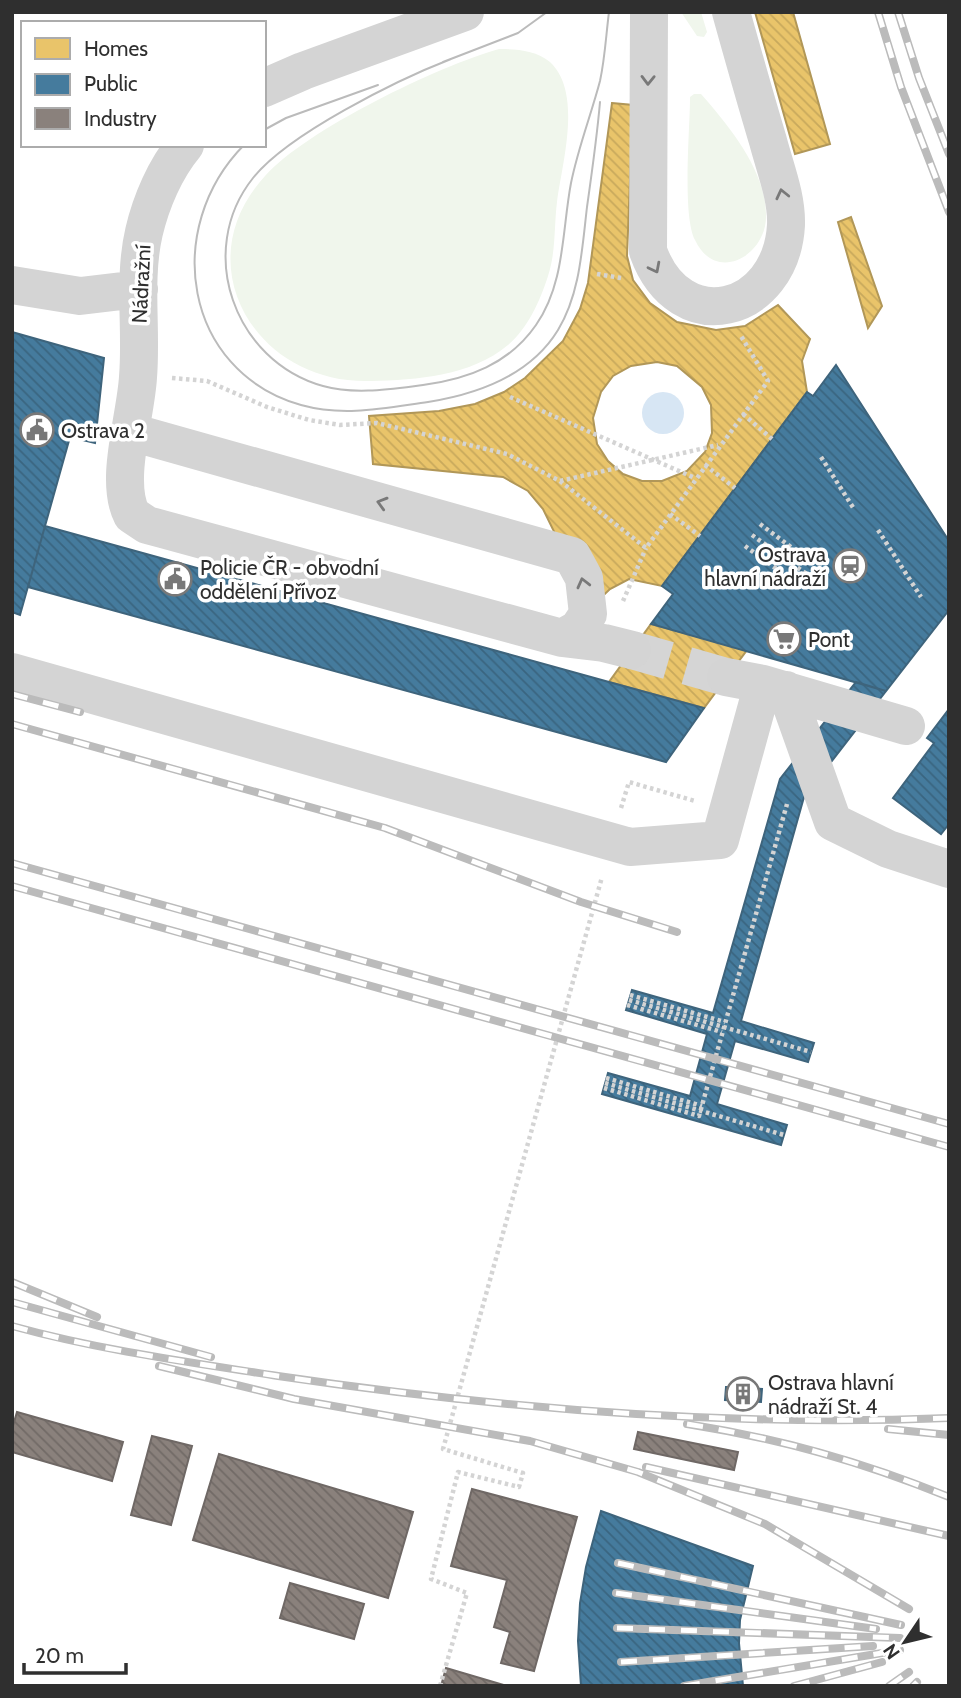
<svg xmlns="http://www.w3.org/2000/svg" width="961" height="1698" viewBox="0 0 961 1698" font-family="Cabin,sans-serif">
<style>
.grass{fill:#f0f6ec}
.water{fill:#d7e6f4}
.homes{fill:url(#homes-back-hatch);stroke:#b19758;stroke-width:2;fill-rule:evenodd}
.public{fill:url(#public-back-hatch);stroke:#3e647c;stroke-width:2}
.industry{fill:url(#industry-back-hatch);stroke:#6f6865;stroke-width:2}
.lines{fill:none;stroke-linecap:round;stroke-linejoin:round}
.minor-tunnel{stroke:#d5d5d5;stroke-width:38;stroke-dasharray:38 19;stroke-linecap:butt}
.path{stroke:#d4d4d4;stroke-width:4.5;stroke-dasharray:3.5 3.5;stroke-linecap:butt}
.minor{stroke:#d4d4d4;stroke-width:38}
.tram{stroke:#bbb;stroke-width:2}
.rail-casing{stroke:#bbb;stroke-width:8}
.rail{stroke:#fff;stroke-width:5;stroke-dasharray:16;stroke-linecap:butt}
.oneway{stroke:#797979}
.labels{text-anchor:middle;dominant-baseline:central;stroke-width:7;stroke-linejoin:round;paint-order:stroke}
.street-label{font-size:21px;fill:#2f2f2f;stroke:#fff}
.poi-label{font-size:21px;fill:#2f2f2f;stroke:#fff;text-anchor:start}
</style>
<defs>
<pattern id="homes-back-hatch" width="6" height="6" patternUnits="userSpaceOnUse" patternTransform="scale(1.75)"><rect width="6" height="6" fill="#e9c46a"/><path d="M-1 5l2 2M0 0l6 6M5-1l2 2" fill="none" stroke="#c8a95c"/></pattern>
<pattern id="public-back-hatch" width="6" height="6" patternUnits="userSpaceOnUse" patternTransform="scale(1.75)"><rect width="6" height="6" fill="#457b9d"/><path d="M-1 5l2 2M0 0l6 6M5-1l2 2" fill="none" stroke="#3a6580"/></pattern>
<pattern id="industry-back-hatch" width="6" height="6" patternUnits="userSpaceOnUse" patternTransform="scale(1.75)"><rect width="6" height="6" fill="#8a817c"/><path d="M-1 5l2 2M0 0l6 6M5-1l2 2" fill="none" stroke="#716a66"/></pattern>
</defs>
<rect width="100%" height="100%" fill="#fff"/>
<!-- grass -->
<path class="grass" d="M 681,12 L 701,12 L 707,32 L 704,37 L 697,36 Z
M 499,49 C 516,49 536,50 550,62 C 583,93 562,163 557,202 C 554,226 556,252 548,276 C 540,301 528,328 508,345 C 471,376 417,380 371,381 C 256,385 184,264 265,176 C 306,130 438,66 499,49 Z
M 694,94 L 701,94 C 729,126 765,169 766,214 C 768,255 716,285 695,240 C 682,214 690,130 690,97 Z"/>
<!-- water -->
<path class="water" d="M642 413a21 21 0 1 1 42 0a21 21 0 1 1-42 0Z"/>
<!-- homes -->
<path class="homes" d="M 755,12 L 793,12 L 830,144 L 795,154 Z
M 612,103 L 633,105 L 627,256 L 633,280 L 650,303 L 677,322 L 716,330 L 745,326 L 778,305 L 810,339 L 802,361 L 807,392 L 662,586 L 629,579 L 610,589 L 591,607 L 543,509 L 528,491 L 503,477 L 373,464 L 369,416 L 439,411 L 475,404 L 504,392 L 525,378 L 563,341 L 580,309 L 588,283 ZM 657,362 L 677,366 L 702,387 L 711,405 L 712,433 L 705,452 L 687,471 L 662,481 L 642,481 L 623,474 L 608,461 L 597,444 L 593,418 L 601,392 L 613,376 L 631,366 Z
M 851,217 L 882,306 L 868,328 L 838,222 Z
M 651,624 L 747,650 L 704,708 L 609,682 Z"/>
<!-- public -->
<path class="public" d="M 12,332 L 104,358 L 95,443 L 70,437 L 20,615 L 12,612 Z
M 836,365 L 949,541 L 949,610 L 886,691 L 651,624 L 673,594 L 662,586 L 807,392 L 813,396 Z
M 45,526 L 609,682 L 704,708 L 666,762 L 28,587 Z
M 856,682 L 886,691 L 804,797 L 741,1021 L 814,1043 L 808,1062 L 735,1041 L 717,1104 L 787,1125 L 781,1145 L 602,1094 L 608,1073 L 690,1096 L 707,1034 L 626,1010 L 632,990 L 713,1013 L 780,779 Z
M 949,709 L 949,824 L 941,834 L 893,798 L 934,743 L 927,738 Z
M 726,1387 L 762,1389 L 761,1402 L 725,1400 Z
M 601,1511 L 753,1566 L 740,1620 L 739,1643 L 743,1686 L 581,1686 L 578,1641 L 580,1603 L 586,1567 Z"/>
<!-- industry -->
<path class="industry" d="M 17,1412 L 123,1442 L 112,1481 L 12,1452 L 12,1429 Z
M 638,1432 L 738,1452 L 734,1470 L 634,1449 Z
M 152,1436 L 192,1446 L 171,1525 L 131,1515 Z
M 219,1454 L 413,1512 L 388,1598 L 193,1540 Z
M 472,1489 L 577,1517 L 534,1671 L 501,1663 L 510,1632 L 494,1627 L 507,1580 L 451,1566 Z
M 290,1583 L 364,1604 L 354,1639 L 280,1618 Z
M 446,1668 L 507,1686 L 441,1686 Z"/>
<g class="lines">
<!-- minor-tunnel -->
<path class="minor-tunnel" d="M 632,650 L 726,677"/>
<!-- path -->
<path class="path" d="M 597,274 L 621,278
M 172,378 L 207,381 L 267,407 L 309,420 L 340,425 L 377,423 L 507,454 L 560,481 L 646,548 L 768,381 L 741,336
M 510,397 L 695,478
M 743,414 L 772,439
M 821,457 L 854,509
M 705,465 L 735,488
M 560,481 L 718,445
M 670,514 L 700,536
M 760,524 L 815,565
M 878,530 L 921,597
M 752,535 L 808,575
M 745,546 L 800,586
M 623,601 L 646,548
M 621,808 L 629,782 L 695,801
M 630,995 L 725,1022
M 629,1000 L 811,1052
M 627,1005 L 722,1032
M 606,1078 L 702,1106
M 605,1083 L 784,1135
M 604,1088 L 699,1116 L 787,804
M 440,1686 L 467,1593 L 431,1579 L 458,1472 L 519,1487 L 523,1473 L 443,1449 L 602,877"/>
<!-- minor -->
<path class="minor" d="M 649,12 L 648,251 C 680,340 781,314 786,225 C 787,197 775,168 768,141 C 755,98 743,55 731,12
M 264,88 L 303,71 L 465,12
M 185,145 C 165,169 151,202 144,232 C 133,279 142,330 138,377 C 136,416 114,481 132,515 L 147,525 L 162,529 L 562,638 L 604,643 L 632,650
M 12,285 L 80,296 L 139,289
M 131,432 L 572,556 L 584,578 L 588,614 L 578,629 L 562,638
M 12,672 L 630,847 L 720,840 L 763,684
M 726,677 L 763,684 L 906,726
M 786,690 L 833,822 L 888,849 L 949,869"/>
<!-- tram -->
<path class="tram" d="M 451,59 C 397,80 288,134 253,178 C 195,251 234,361 323,386 C 355,395 391,389 423,385 C 468,379 509,364 536,325 C 565,284 562,230 571,183 C 578,148 591,115 600,81 C 605,58 606,35 609,12
M 443,62 L 518,33 L 547,12
M 264,130 L 286,118 L 378,85
M 244,145 C 162,228 183,371 301,405 C 344,417 385,408 428,402 C 478,394 530,376 558,330 C 580,294 582,249 587,207 C 592,172 597,137 600,102"/>
<defs>
<path id="rail" d="M 878,12 L 901,87 L 949,212
M 898,12 L 919,78 L 949,154
M 12,694 L 80,712
M 12,724 L 385,828 L 581,902 L 677,932
M 12,863 L 949,1124
M 12,886 L 949,1147
M 12,1282 L 97,1317
M 12,1302 L 211,1357
M 12,1326 C 99,1350 188,1362 278,1376 C 496,1408 728,1427 949,1418
M 159,1366 L 294,1399 L 530,1441 L 638,1472 L 765,1524 L 909,1609
M 687,1424 C 781,1439 860,1461 949,1497
M 888,1429 L 949,1435
M 646,1467 L 949,1536
M 618,1563 L 901,1625
M 616,1593 L 876,1629
M 617,1628 L 900,1638
M 621,1662 L 873,1646
M 684,1686 L 900,1650
M 794,1686 L 882,1662
M 889,1686 L 909,1672
M 913,1686 L 917,1682"/>
</defs>
<!-- rail casing -->
<use href="#rail" class="rail-casing"/>
<!-- rail -->
<use href="#rail" class="rail"/>
</g>
<!-- one-way arrows -->
<defs><path id="oneway-chevron" d="M-2-3.5L2.5 0L-2 3.5" fill="none" stroke-width="1.6" stroke-linecap="round" stroke-linejoin="round" transform="scale(1.75)"/></defs>
<g class="oneway">
<use href="#oneway-chevron" transform="translate(648 80) rotate(91)"/>
<use href="#oneway-chevron" transform="translate(782 194) rotate(-103)"/>
<use href="#oneway-chevron" transform="translate(655 268) rotate(63)"/>
<use href="#oneway-chevron" transform="translate(382 503) rotate(-164)"/>
<use href="#oneway-chevron" transform="translate(583 583) rotate(-104)"/>
</g>
<!-- icons -->
<defs>
<symbol id="civic-ring" viewBox="-11 -11 22 22"><circle r="9.5" fill="#fff" stroke="#787878" stroke-width="1.5"/><path d="M-.6-6.5H3V-4.5H.6V-3L4-1V1h2V6H-6V1h2V-1L-.6-3ZM-1.2 2.5V6h2.4V2.5Z" fill="#787878"/></symbol>
<symbol id="station-ring" viewBox="-11 -11 22 22"><circle r="9.5" fill="#fff" stroke="#787878" stroke-width="1.5"/><path d="M-3-6H3Q5-6 5-4V2Q5 4 3 4L4.5 6H3L1.5 4h-3L-3 6H-4.5L-3 4Q-5 4-5 2V-4Q-5-6-3-6ZM-3.5-4v3h7v-3ZM-3.5 1v1.5H-2V1ZM2 1v1.5H3.5V1Z" fill="#787878"/></symbol>
<symbol id="supermarket-ring" viewBox="-11 -11 22 22"><circle r="9.5" fill="#fff" stroke="#787878" stroke-width="1.5"/><path d="M-6-5.5h2.5l.6 2H6L4.5 2H-2.5L-4.4-4H-6ZM-1.5 3.2a1.3 1.3 0 1 0 .1 0ZM3 3.2a1.3 1.3 0 1 0 .1 0Z" fill="#787878"/></symbol>
<symbol id="building-ring" viewBox="-11 -11 22 22"><circle r="9.5" fill="#fff" stroke="#787878" stroke-width="1.5"/><path d="M-4-6H4V6H1V3H-1V6H-4ZM-2.5-4.3h1.7v1.8h-1.7ZM.8-4.3h1.7v1.8H.8ZM-2.5-1h1.7V.8h-1.7ZM.8-1h1.7V.8H.8Z" fill="#787878"/></symbol>
</defs>
<g fill-rule="evenodd">
<use href="#civic-ring" x="18" y="411" width="38" height="38"/>
<use href="#station-ring" x="831" y="547" width="38" height="38"/>
<use href="#civic-ring" x="156" y="560" width="38" height="38"/>
<use href="#supermarket-ring" x="765" y="620" width="38" height="38"/>
<use href="#building-ring" x="724" y="1375" width="38" height="38"/>
</g>
<g class="labels">
<!-- street labels -->
<g class="street-label">
<text transform="translate(141 284) rotate(-87)">Nádražní</text>
</g>
<!-- poi labels -->
<g class="poi-label">
<text x="61" y="430">Ostrava 2</text>
<text x="826" y="554" text-anchor="end">Ostrava<tspan x="826" dy="24">hlavní nádraží</tspan></text>
<text x="200" y="567">Policie ČR - obvodní<tspan x="200" dy="24">oddělení Přívoz</tspan></text>
<text x="808" y="639">Pont</text>
<text x="768" y="1382">Ostrava hlavní<tspan x="768" dy="24">nádraží St. 4</tspan></text>
</g>
</g>
<!-- border -->
<rect width="961" height="1698" fill="none" stroke="#2f2f2f" stroke-width="28"/>
<!-- legend -->
<rect x="21" y="21" width="245" height="126" fill="#ffffff" stroke="#acacac" stroke-width="2"/>
<rect x="35" y="38" width="35" height="21" fill="#e9c46a" stroke="#acacac" stroke-width="2"/>
<text x="84" y="56" font-size="21" fill="#2f2f2f">Homes</text>
<rect x="35" y="74" width="35" height="21" fill="#457b9d" stroke="#acacac" stroke-width="2"/>
<text x="84" y="91" font-size="21" fill="#2f2f2f">Public</text>
<rect x="35" y="108" width="35" height="21" fill="#8a817c" stroke="#acacac" stroke-width="2"/>
<text x="84" y="126" font-size="21" fill="#2f2f2f">Industry</text>
<!-- north arrow -->
<g transform="translate(905 1642) rotate(235)" stroke="#ffffff" stroke-width="5" paint-order="stroke">
<path d="M0-5L12 26L0 18L-12 26Z" fill="#2f2f2f"/>
<text y="-10" font-size="19" font-weight="bold" text-anchor="middle" fill="#2f2f2f">N</text>
</g>
<!-- scale -->
<path d="M24 1663v10h102v-10" fill="none" stroke="#2f2f2f" stroke-width="3.5"/>
<text x="35" y="1663" font-size="21" fill="#2f2f2f" stroke="#ffffff" stroke-width="5" paint-order="stroke">20 m</text>
</svg>
